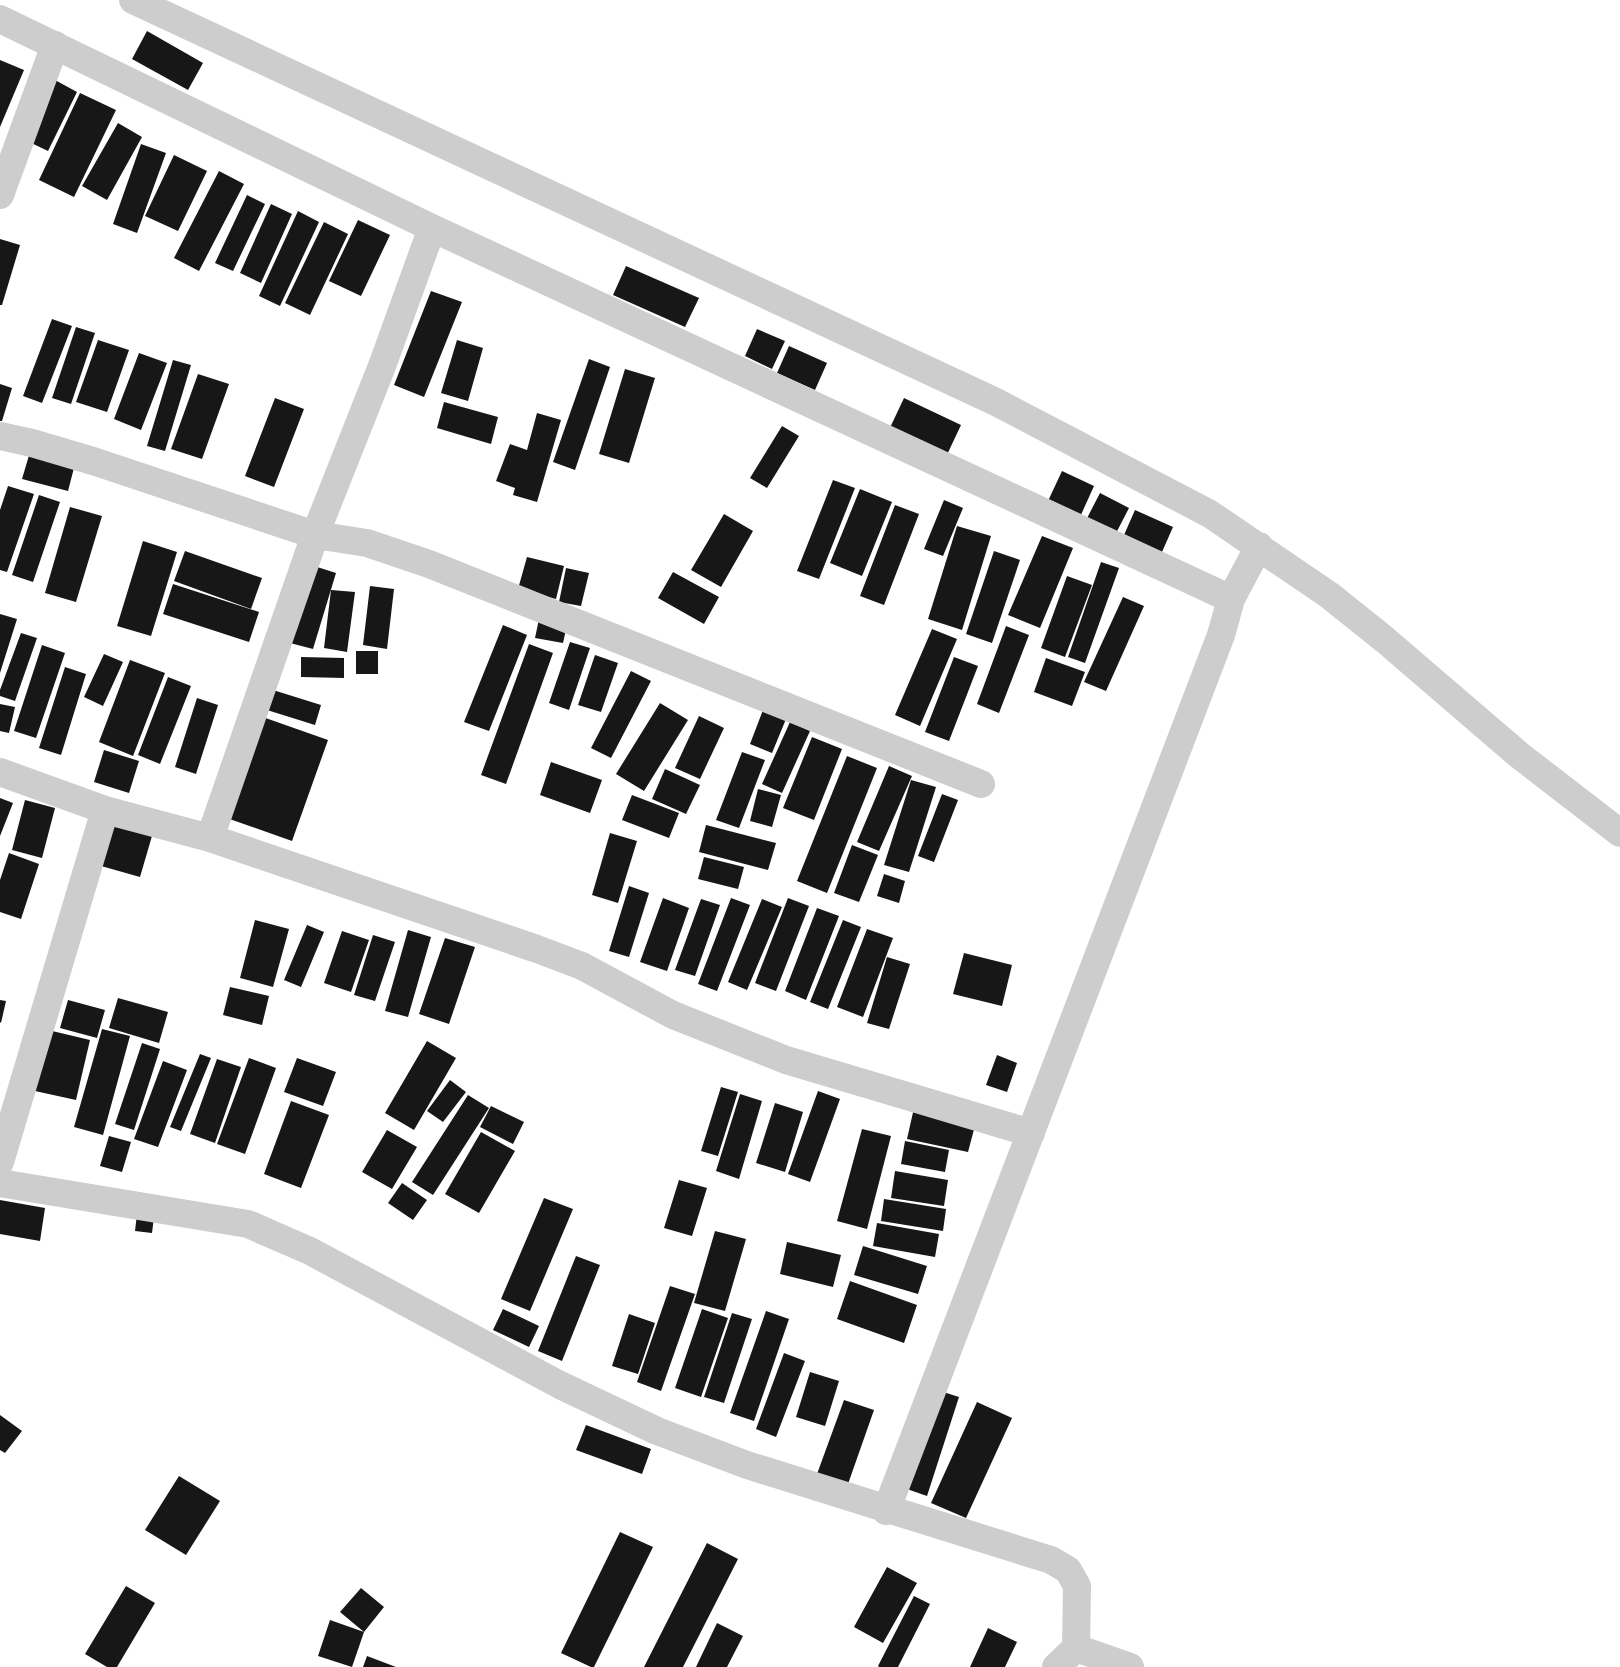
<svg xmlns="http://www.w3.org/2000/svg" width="1620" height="1667" viewBox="0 0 1620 1667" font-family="'Open Sans',sans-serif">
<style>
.building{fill:#171717}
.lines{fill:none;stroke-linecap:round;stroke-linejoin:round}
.minor{stroke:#cdcdcd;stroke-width:28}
</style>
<rect width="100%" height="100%" fill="#fff"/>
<!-- building -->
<path class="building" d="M 147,31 L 203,63 L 188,90 L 132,59 Z
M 0,60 L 24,70 L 0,127 Z
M 55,80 L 77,92 L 48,151 L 25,140 Z
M 80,93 L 116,110 L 74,197 L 39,180 Z
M 118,123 L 142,137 L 107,200 L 82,186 Z
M 141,144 L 166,153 L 137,233 L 113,224 Z
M 174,155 L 207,171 L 178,231 L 145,216 Z
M 219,171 L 244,184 L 199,271 L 174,258 Z
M 247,195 L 265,204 L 233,271 L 215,263 Z
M 271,204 L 292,214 L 261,283 L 240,273 Z
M 298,211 L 319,222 L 280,306 L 259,296 Z
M 358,220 L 390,235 L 361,296 L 329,281 Z
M 324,222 L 348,234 L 310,315 L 285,303 Z
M 0,239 L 20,245 L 2,305 L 0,305 Z
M 626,266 L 699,298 L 685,327 L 613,295 Z
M 431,291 L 462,302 L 424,397 L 394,385 Z
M 52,319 L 72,326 L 42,403 L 23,396 Z
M 76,327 L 95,333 L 71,404 L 52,398 Z
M 757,329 L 785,341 L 772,369 L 745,356 Z
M 98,340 L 129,350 L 107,412 L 76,402 Z
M 457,340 L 483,348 L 468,401 L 441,393 Z
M 789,346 L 827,363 L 815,390 L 777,373 Z
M 139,353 L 167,363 L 141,430 L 114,419 Z
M 589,359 L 610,367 L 575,470 L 553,462 Z
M 173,360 L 191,365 L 165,451 L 147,446 Z
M 625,369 L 655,378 L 629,463 L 599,454 Z
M 198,374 L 229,384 L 202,459 L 171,449 Z
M 0,384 L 12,388 L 2,421 L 0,421 Z
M 275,398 L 304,409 L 274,487 L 245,476 Z
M 904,398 L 961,425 L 945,459 L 888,432 Z
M 444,402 L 498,417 L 491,444 L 437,428 Z
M 537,413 L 561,420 L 537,502 L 513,495 L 515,488 L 496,481 L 510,444 L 527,450 Z
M 782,426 L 799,436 L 767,488 L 750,478 Z
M 30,452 L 75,464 L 68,491 L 22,479 Z
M 1062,471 L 1094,486 L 1080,517 L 1048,501 Z
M 833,480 L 855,488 L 819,579 L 797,571 Z
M 8,486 L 34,494 L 7,572 L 0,570 L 0,510 Z
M 860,489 L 892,502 L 862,576 L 830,563 Z
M 1100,493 L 1129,508 L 1113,539 L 1084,524 Z
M 39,495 L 60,502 L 33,582 L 12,575 Z
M 944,500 L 963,508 L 943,556 L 924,549 Z
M 895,505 L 919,514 L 884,605 L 860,596 Z
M 70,507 L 102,516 L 76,602 L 45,593 Z
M 1135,510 L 1173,527 L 1162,552 L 1124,535 Z
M 724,514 L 753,531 L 721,587 L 691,570 Z
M 957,526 L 991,536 L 962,630 L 928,619 Z
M 1042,536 L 1073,548 L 1040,628 L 1008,615 Z
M 143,541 L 177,552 L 151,636 L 117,626 Z
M 185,551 L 262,578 L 251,609 L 174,581 Z
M 994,551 L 1020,560 L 992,643 L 966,634 Z
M 527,557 L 564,566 L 556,599 L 518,589 Z
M 1101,562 L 1119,568 L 1085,663 L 1068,657 Z
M 314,566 L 336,573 L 313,649 L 290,643 Z
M 566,568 L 589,573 L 581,606 L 559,602 Z
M 673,572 L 719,597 L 704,624 L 658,598 Z
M 1067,576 L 1092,585 L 1065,657 L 1041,648 Z
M 173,584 L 259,612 L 249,642 L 163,614 Z
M 370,586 L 394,589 L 387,649 L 363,645 Z
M 331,590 L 355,592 L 347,652 L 324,648 Z
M 1123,597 L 1144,606 L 1106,691 L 1084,682 Z
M 0,614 L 17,619 L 0,673 Z
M 539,619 L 567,625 L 563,643 L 535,638 Z
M 503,625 L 527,635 L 489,731 L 464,722 Z
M 1006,626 L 1029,635 L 999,713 L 977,704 Z
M 932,629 L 957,639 L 920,726 L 895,715 Z
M 21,633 L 37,638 L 15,701 L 0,696 L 0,690 Z
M 570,642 L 590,648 L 569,710 L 549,703 Z
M 529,644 L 553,653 L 506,784 L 481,775 Z
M 42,645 L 65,653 L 36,738 L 14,731 Z
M 356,651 L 378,651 L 378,674 L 356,674 Z
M 104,654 L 123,662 L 103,706 L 84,697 Z
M 595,655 L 618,663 L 601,712 L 578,705 Z
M 301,657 L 344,658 L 344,678 L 301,677 Z
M 954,657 L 978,666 L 949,741 L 925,732 Z
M 1046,658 L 1085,672 L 1072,706 L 1034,692 Z
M 130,660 L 165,673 L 133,756 L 99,742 Z
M 65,667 L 86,674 L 61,755 L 39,748 Z
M 631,671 L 651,681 L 611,758 L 591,748 Z
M 168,677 L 191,686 L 160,764 L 138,755 Z
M 273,690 L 321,705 L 315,725 L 267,710 Z
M 197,698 L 218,705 L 196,774 L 175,767 Z
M 660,703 L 688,720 L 644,791 L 616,774 Z
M 0,704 L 15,707 L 9,733 L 0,731 Z
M 763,710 L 786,719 L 772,753 L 750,744 Z
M 257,715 L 328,740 L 292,841 L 221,816 Z
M 699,716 L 724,728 L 700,779 L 675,768 Z
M 790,722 L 810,731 L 782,793 L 762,784 Z
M 812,737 L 842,749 L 814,820 L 783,808 Z
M 104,750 L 139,761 L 129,793 L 94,782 Z
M 742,752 L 765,760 L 739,828 L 716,820 Z
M 847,756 L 877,768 L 827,893 L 797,881 Z
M 551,762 L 602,780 L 590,813 L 540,795 Z
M 889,766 L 912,776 L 879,851 L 857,842 Z
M 665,769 L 700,785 L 686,814 L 652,799 Z
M 911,780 L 936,787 L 909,872 L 884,865 Z
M 758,789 L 781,795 L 772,827 L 750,821 Z
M 942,794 L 958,800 L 934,862 L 918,856 Z
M 632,795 L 679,813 L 669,838 L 622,820 Z
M 0,798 L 13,803 L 0,836 Z
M 25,800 L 55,808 L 42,858 L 12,850 Z
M 107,823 L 152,836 L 140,877 L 94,864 Z
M 706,825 L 776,843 L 768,870 L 699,852 Z
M 610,833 L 637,841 L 618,903 L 592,895 Z
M 852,845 L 878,855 L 859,902 L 834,893 Z
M 9,853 L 39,864 L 21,919 L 0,912 L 0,880 Z
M 704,857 L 744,867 L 738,889 L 698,879 Z
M 884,874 L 905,881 L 899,903 L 877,896 Z
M 629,886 L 649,893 L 629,957 L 609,951 Z
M 663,898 L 689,908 L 667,971 L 640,962 Z
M 731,898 L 750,905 L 717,991 L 698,984 Z
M 788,898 L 809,906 L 776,991 L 755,983 Z
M 701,899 L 720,905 L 695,976 L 675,970 Z
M 762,899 L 782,907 L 747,990 L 728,982 Z
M 817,908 L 839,916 L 806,1000 L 785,991 Z
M 255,920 L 289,929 L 273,987 L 240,978 Z
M 843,920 L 861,927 L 828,1009 L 810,1002 Z
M 307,925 L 324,932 L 301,987 L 284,980 Z
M 867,929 L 893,938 L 863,1017 L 837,1007 Z
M 408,930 L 431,937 L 408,1017 L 385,1011 Z
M 342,931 L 369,940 L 351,992 L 324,983 Z
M 373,935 L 395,942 L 375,1001 L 354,995 Z
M 445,938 L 475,947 L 449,1024 L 419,1014 Z
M 964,953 L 1012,965 L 1002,1006 L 953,994 Z
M 887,957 L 910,964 L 889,1029 L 867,1023 Z
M 230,987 L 269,996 L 262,1025 L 223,1015 Z
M 118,998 L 168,1012 L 159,1043 L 109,1028 Z
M 0,1000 L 6,1001 L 1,1023 L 0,1022 Z
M 68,1000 L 105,1010 L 97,1038 L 60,1028 Z
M 102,1029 L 130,1036 L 103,1135 L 74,1127 Z
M 48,1030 L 90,1040 L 76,1100 L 35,1091 Z
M 427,1041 L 456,1058 L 414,1130 L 385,1113 Z
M 142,1043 L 160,1049 L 134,1130 L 115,1124 Z
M 200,1054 L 211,1058 L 181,1131 L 170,1127 Z
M 997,1055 L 1017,1063 L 1007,1092 L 986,1085 Z
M 249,1058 L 276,1068 L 245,1154 L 217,1144 Z
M 297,1058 L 336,1072 L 323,1106 L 284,1092 Z
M 217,1059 L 241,1067 L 215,1143 L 190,1134 Z
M 163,1061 L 187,1070 L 158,1147 L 134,1139 Z
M 450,1080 L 466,1092 L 443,1122 L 427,1111 Z
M 721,1087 L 738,1092 L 718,1156 L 701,1151 Z
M 818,1091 L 840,1099 L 810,1182 L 788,1174 Z
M 740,1094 L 762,1101 L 739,1179 L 716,1171 Z
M 468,1095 L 489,1108 L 433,1195 L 412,1182 Z
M 291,1101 L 329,1115 L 301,1188 L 264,1174 Z
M 775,1103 L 803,1112 L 785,1172 L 756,1163 Z
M 491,1106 L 524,1122 L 513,1144 L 480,1127 Z
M 914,1108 L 976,1122 L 968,1152 L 907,1139 Z
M 862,1129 L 891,1136 L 867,1229 L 837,1221 Z
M 387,1130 L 417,1147 L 392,1189 L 362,1172 Z
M 481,1132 L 515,1151 L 479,1213 L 445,1194 Z
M 109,1136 L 131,1142 L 122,1172 L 100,1166 Z
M 905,1141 L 949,1150 L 945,1172 L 901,1164 Z
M 895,1171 L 948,1180 L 944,1206 L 891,1198 Z
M 679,1180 L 707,1188 L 692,1236 L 664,1228 Z
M 402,1183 L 427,1200 L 413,1220 L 388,1203 Z
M 544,1198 L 573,1209 L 530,1311 L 501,1299 Z
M 884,1199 L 946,1209 L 943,1231 L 881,1221 Z
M 0,1200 L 45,1208 L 40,1241 L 0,1234 Z
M 137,1214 L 154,1217 L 152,1233 L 135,1231 Z
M 877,1223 L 939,1234 L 935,1257 L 873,1246 Z
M 715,1231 L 746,1239 L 725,1311 L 694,1303 Z
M 787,1242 L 841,1255 L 833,1287 L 780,1274 Z
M 863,1246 L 927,1266 L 918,1294 L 854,1275 Z
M 576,1256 L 600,1265 L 562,1361 L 538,1351 Z
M 850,1281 L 917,1305 L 904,1343 L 837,1319 Z
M 670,1286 L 695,1294 L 661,1391 L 637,1382 Z
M 503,1309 L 539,1326 L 529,1347 L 493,1330 Z
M 702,1309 L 728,1318 L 701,1397 L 675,1388 Z
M 766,1311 L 789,1319 L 754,1421 L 730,1413 Z
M 732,1313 L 752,1319 L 724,1403 L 704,1397 Z
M 629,1314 L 655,1323 L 638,1374 L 612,1366 Z
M 784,1353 L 805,1361 L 776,1437 L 756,1429 Z
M 810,1372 L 839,1381 L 825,1426 L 796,1417 Z
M 937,1390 L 959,1397 L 927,1496 L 904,1488 Z
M 844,1400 L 874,1410 L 848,1484 L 817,1474 Z
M 977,1402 L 1012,1418 L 966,1518 L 931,1503 Z
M 0,1415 L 22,1431 L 5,1453 L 0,1450 Z
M 586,1425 L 651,1449 L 642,1474 L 576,1450 Z
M 179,1476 L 220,1501 L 186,1555 L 145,1530 Z
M 620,1532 L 653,1547 L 594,1667 L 591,1667 L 561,1653 Z
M 707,1543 L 738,1559 L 683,1667 L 644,1667 Z
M 887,1567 L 917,1583 L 883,1643 L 854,1627 Z
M 126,1586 L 155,1603 L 117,1667 L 107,1667 L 85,1654 Z
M 361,1588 L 384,1607 L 364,1632 L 340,1612 Z
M 914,1596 L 930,1604 L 898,1667 L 879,1667 L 878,1666 Z
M 330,1620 L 364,1632 L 352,1667 L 318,1656 Z
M 717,1623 L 743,1636 L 727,1667 L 696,1667 Z
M 988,1628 L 1017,1642 L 1005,1667 L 970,1667 Z
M 367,1656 L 396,1667 L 363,1667 Z"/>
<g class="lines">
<!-- minor -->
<path class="minor" d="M 133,0 L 996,402 L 1210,514 L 1329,595 L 1384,639 L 1519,755 L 1620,833
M 0,19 L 432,228 L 1231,599 L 1221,635 L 886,1511
M 0,195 L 55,45
M 0,436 L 32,443 L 93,461 L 315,535 L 367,543 L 429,564 L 981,784
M 1231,599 L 1259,546
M 0,772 L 105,810 L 210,838 L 537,949 L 582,966 L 673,1015 L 786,1060 L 1031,1133
M 210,838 L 315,535 L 382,366 L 432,228
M 0,1162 L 105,810
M 0,1183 L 248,1224 L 310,1251 L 560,1385 L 657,1431 L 747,1465 L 1051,1560 L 1068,1570 L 1077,1586 L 1076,1648
M 1056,1667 L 1076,1648 L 1130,1667"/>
</g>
</svg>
